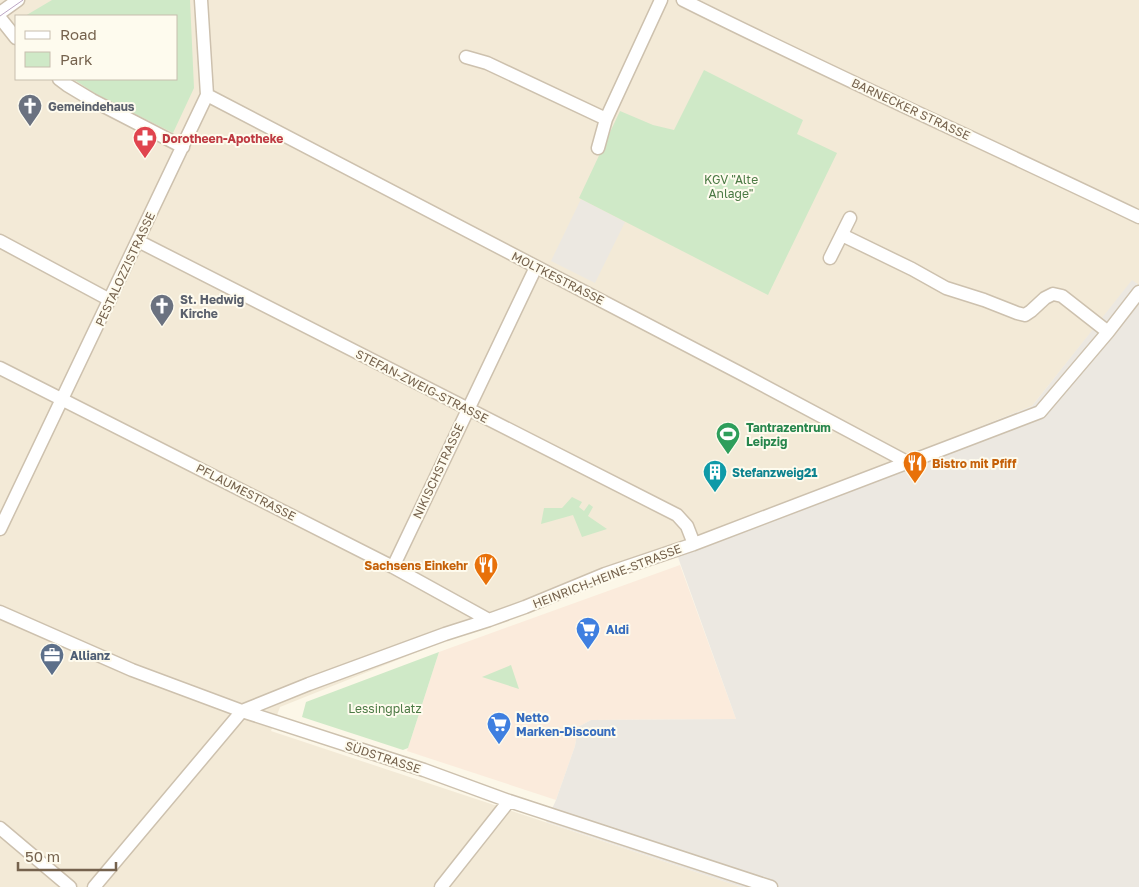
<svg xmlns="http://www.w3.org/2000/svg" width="1139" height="887" viewBox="0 0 1139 887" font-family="'Golos Text',sans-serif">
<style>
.residential{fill:#f3ead7;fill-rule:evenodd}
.commercial{fill:#fbebdc}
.industrial{fill:#ece8e1}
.green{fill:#cfe9c7}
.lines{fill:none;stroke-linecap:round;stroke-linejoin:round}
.minor-casing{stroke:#cdc1ae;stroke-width:15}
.minor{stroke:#fff;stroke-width:12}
.tram{stroke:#bca6c5;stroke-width:1}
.labels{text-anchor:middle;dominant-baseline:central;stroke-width:4;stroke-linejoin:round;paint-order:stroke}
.worship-label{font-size:12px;font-weight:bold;fill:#5b616d;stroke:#fefbee;text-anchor:start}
.street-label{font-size:12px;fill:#75624d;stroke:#fefbee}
.health-label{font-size:12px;font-weight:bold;fill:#be3a42;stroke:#fefbee;text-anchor:start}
.park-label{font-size:12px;fill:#4c7a45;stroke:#fefbee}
.leisure-label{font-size:12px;font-weight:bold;fill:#27864d;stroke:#fefbee;text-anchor:start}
.food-label{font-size:12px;font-weight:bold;fill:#c56008;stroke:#fefbee;text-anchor:start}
.culture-label{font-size:12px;font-weight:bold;fill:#0d838f;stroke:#fefbee;text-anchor:start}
.shop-label{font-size:12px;font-weight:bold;fill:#366cbe;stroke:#fefbee;text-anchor:start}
.service-label{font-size:12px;font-weight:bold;fill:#4e5e75;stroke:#fefbee;text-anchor:start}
</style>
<rect width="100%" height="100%" fill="#fcf7e8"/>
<!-- residential -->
<path class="residential" d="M 0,0 L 1139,0 L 1139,285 L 1132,281 L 1032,406 L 280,707 L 271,731 L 741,887 L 0,887 ZM 16,16 L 176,16 L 176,79 L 16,79 Z"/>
<!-- commercial -->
<path class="commercial" d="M 680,565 L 736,719 L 591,720 L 578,727 L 575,746 L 556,800 L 407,751 L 439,652 Z"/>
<!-- industrial -->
<path class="industrial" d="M 581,199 L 625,222 L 595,283 L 551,261 Z
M 1132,280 L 1139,285 L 1139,887 L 741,887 L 546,822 L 556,800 L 575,746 L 578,727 L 591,720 L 736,719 L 675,549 L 1032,406 Z"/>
<!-- green -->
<path class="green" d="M 52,0 L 190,0 L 194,88 L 173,133 L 96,94 L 73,79 L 176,79 L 176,16 L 25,16 Z
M 704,70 L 803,120 L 797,134 L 837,153 L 768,295 L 579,198 L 620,111 L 653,125 L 674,130 Z
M 572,497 L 582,502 L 579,507 L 584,511 L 589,504 L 593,507 L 588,516 L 607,529 L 582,537 L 573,515 L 541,524 L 544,508 L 562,508 Z
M 439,652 L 408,748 L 403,750 L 302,717 L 306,702 Z
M 511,665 L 519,689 L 482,677 Z"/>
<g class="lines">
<defs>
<path id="minor" d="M 683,0 C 833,75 987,144 1139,217
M 0,13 L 18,0
M 0,18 L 16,38
M 466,57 L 487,63 L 606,119
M 59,79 L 67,85 L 92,100 L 183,147
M 207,95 L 740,373 L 909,463
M 598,148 L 606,119 L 661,0
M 842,235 L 912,269 L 946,288 L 984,300 L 1017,313 L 1025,315 L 1031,311 L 1045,298 L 1053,294 L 1062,296 L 1108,332
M 0,241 L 110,300
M 138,241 L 677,515 L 687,526 L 694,544
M 830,258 L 850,218
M 0,368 L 393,567 L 489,620
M 0,529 L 207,95 L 201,0
M 393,567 L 536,267
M 0,612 L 132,670 L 242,711 L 424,770 L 509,801 L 771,887
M 0,828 L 70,887
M 94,887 L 242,711 L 309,684 L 445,634 L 489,620 L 525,607 L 605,574 L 694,544 L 1040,412 L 1108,332 L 1139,292
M 441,887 L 509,801"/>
</defs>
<!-- minor casing -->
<use href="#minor" class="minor-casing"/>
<!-- minor -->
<use href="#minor" class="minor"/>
<!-- tram -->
<path class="tram" d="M 0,16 L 23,0"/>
</g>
<!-- icons -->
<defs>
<symbol id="church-pin" viewBox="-11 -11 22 30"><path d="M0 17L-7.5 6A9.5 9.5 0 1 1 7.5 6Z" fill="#6b7280" stroke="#fefbee"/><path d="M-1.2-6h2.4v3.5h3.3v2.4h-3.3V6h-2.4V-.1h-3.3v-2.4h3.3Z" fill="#fff"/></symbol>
<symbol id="pharmacy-pin" viewBox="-11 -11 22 30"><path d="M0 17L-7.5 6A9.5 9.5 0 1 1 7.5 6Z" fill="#e0444e" stroke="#fefbee"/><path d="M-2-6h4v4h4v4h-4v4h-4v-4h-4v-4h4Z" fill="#fff"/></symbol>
<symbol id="stadium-pin" viewBox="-11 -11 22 30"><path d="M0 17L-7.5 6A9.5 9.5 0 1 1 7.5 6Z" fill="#2e9e5b" stroke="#fefbee"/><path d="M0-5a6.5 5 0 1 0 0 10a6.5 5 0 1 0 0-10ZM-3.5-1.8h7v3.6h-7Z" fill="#fff"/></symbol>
<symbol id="restaurant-pin" viewBox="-11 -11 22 30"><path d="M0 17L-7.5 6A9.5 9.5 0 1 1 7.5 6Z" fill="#e8710a" stroke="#fefbee"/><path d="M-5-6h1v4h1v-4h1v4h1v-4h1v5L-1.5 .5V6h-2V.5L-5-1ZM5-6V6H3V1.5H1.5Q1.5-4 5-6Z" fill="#fff"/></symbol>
<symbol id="building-pin" viewBox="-11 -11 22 30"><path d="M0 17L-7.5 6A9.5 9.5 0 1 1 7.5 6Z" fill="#0f9aa8" stroke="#fefbee"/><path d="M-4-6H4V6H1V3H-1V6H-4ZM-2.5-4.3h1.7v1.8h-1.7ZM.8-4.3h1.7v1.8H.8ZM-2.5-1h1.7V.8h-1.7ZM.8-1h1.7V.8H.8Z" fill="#fff"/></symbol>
<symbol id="supermarket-pin" viewBox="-11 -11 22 30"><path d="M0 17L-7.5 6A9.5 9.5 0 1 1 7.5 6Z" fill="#3f7fe0" stroke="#fefbee"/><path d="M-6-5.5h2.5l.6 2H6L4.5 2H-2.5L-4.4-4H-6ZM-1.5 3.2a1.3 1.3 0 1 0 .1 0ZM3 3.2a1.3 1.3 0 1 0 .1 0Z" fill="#fff"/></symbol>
<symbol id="office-pin" viewBox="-11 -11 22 30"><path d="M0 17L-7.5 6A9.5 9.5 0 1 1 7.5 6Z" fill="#5c6f8a" stroke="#fefbee"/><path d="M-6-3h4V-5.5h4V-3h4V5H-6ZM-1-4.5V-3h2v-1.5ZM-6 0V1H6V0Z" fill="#fff"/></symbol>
</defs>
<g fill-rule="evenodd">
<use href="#church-pin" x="16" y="92" width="28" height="38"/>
<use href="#pharmacy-pin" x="131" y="124" width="28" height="38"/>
<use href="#church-pin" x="148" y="292" width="28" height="38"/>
<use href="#stadium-pin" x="714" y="420" width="28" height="38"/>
<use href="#restaurant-pin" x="901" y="449" width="28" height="38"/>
<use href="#building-pin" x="701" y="458" width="28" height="38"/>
<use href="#restaurant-pin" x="472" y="551" width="28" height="38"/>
<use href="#supermarket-pin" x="574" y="615" width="28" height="38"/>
<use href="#office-pin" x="38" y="641" width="28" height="38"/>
<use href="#supermarket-pin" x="485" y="710" width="28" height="38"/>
</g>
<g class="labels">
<!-- worship labels -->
<g class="worship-label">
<text x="48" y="106">Gemeindehaus</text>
<text x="180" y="299">St. Hedwig<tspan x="180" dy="14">Kirche</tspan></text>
</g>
<!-- street labels -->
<g class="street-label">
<text transform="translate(911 109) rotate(25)">BARNECKER STRASSE</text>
<text transform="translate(125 269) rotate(-65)">PESTALOZZISTRASSE</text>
<text transform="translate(558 278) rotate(27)">MOLTKESTRASSE</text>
<text transform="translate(422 386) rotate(27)">STEFAN-ZWEIG-STRASSE</text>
<text transform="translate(438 471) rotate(-65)">NIKISCHSTRASSE</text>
<text transform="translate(246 492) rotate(27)">PFLAUMESTRASSE</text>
<text transform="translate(607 576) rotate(-21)">HEINRICH-HEINE-STRASSE</text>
<text transform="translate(383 757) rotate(18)">SÜDSTRASSE</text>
</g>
<!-- health labels -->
<g class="health-label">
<text x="162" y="138">Dorotheen-Apotheke</text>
</g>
<!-- park labels -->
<g class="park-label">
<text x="731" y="179">KGV "Alte<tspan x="731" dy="14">Anlage"</tspan></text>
<text x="385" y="708">Lessingplatz</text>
</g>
<!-- leisure labels -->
<g class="leisure-label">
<text x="746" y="427">Tantrazentrum<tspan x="746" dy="14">Leipzig</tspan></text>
</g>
<!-- food labels -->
<g class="food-label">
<text x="932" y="463">Bistro mit Pfiff</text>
<text x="468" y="565" text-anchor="end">Sachsens Einkehr</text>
</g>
<!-- culture labels -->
<g class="culture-label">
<text x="732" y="472">Stefanzweig21</text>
</g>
<!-- shop labels -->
<g class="shop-label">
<text x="606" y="629">Aldi</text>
<text x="516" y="717">Netto<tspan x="516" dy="14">Marken-Discount</tspan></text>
</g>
<!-- service labels -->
<g class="service-label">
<text x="70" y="655">Allianz</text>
</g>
</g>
<!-- legend -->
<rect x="15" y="15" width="162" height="65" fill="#fefbee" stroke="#c7beae"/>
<rect x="25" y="31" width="25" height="8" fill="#ffffff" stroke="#c7beae"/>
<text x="60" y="40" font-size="15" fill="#75624d">Road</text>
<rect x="25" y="52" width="25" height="15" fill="#cfe9c7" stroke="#c7beae"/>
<text x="60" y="65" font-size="15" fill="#75624d">Park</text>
<!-- scale -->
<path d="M18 862v8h98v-8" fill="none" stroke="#75624d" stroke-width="2.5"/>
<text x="25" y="862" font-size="15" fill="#75624d" stroke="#fefbee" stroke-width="4" paint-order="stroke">50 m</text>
</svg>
